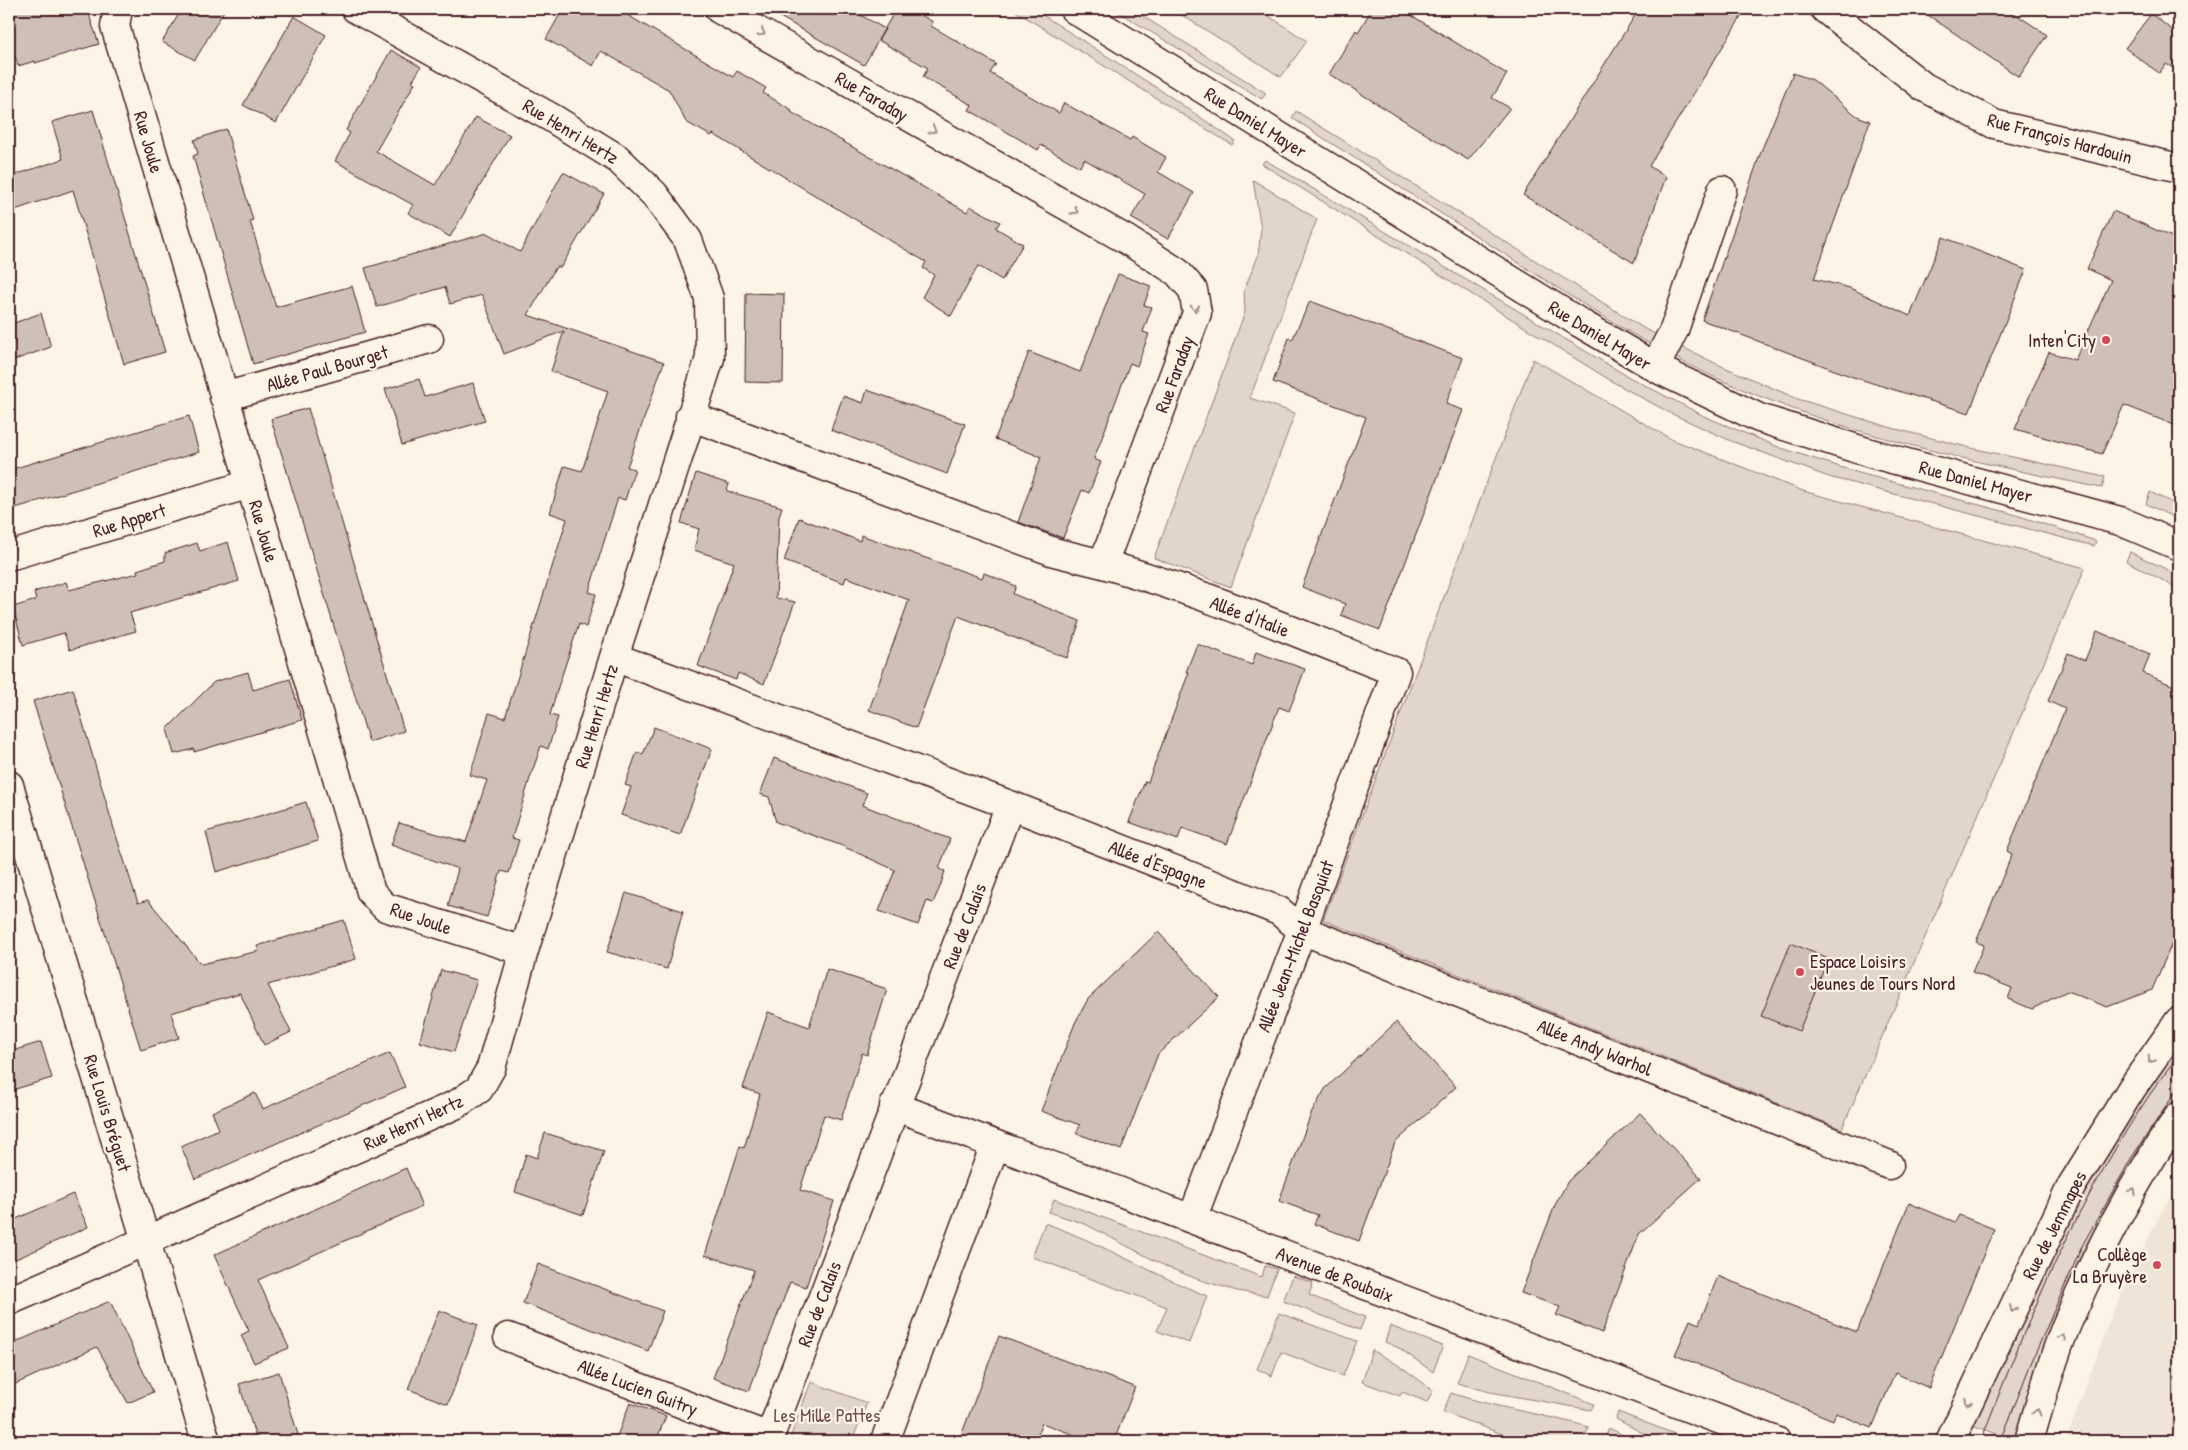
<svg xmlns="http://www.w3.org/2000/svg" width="2188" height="1450" viewBox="0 0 2188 1450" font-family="'Patrick Hand',sans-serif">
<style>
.built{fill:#eee5d7}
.green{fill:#e2d5ca;stroke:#967a7a}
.building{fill:#cfc0b7;stroke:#4a1f2b}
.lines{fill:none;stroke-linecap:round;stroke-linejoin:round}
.minor-casing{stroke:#4a1f2b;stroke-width:31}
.major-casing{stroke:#4a1f2b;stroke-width:31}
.minor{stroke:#fcf5e5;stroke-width:28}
.major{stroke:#fcf5e5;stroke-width:28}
.tram{stroke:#4a1f2b;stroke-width:1}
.oneway{stroke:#a38a88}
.poi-dot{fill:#d1495b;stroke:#fcf5e5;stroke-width:2}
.labels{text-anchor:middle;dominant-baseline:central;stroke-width:4.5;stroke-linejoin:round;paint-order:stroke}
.street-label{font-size:19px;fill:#4a1f2b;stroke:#fcf5e5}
.poi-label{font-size:19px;fill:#4a1f2b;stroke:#fcf5e5;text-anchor:end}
.park-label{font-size:19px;fill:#704c53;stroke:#fcf5e5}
</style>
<rect width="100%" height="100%" fill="#fcf5e5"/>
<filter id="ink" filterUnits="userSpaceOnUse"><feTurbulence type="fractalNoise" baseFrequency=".02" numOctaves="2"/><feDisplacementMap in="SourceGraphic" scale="10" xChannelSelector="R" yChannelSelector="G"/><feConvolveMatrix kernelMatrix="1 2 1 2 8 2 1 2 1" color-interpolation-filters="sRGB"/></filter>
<g filter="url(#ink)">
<!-- built -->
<path class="built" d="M 2179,1185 L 2179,1441 L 2066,1441 L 2111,1316 L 2160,1214 Z"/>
<!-- green -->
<path class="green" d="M 1012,9 L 1033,9 L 1168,95 L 1235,141 L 1232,145 Z
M 1113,9 L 1131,9 L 1266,93 L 1262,99 Z
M 1172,9 L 1258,9 L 1307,41 L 1281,77 Z
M 1296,111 L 1645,329 L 1717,364 L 1798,399 L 1892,428 L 1971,448 L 2105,477 L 2102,488 C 1968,461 1836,433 1712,376 C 1643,344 1580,302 1517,262 C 1442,214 1367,166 1292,118 Z
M 1265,160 L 1629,377 L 1706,417 L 1781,448 L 1859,473 L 2010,513 L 2096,541 L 2094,546 L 1829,477 L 1731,441 L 1670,413 L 1613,382 L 1262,164 Z
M 1253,180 L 1317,219 L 1250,398 L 1295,413 L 1231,587 L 1154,558 L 1245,312 L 1244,290 L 1258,256 L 1261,229 Z
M 1533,359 L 1671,439 L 1803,491 L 2085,568 L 1842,1129 L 1323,920 Z
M 2150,492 L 2179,506 L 2179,520 L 2146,504 Z
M 2130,552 L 2179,575 L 2179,589 L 2126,561 Z
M 2179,1036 L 2179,1098 L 2135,1164 L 2017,1441 L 1969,1424 L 2095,1164 Z
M 1054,1199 L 1262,1277 L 1265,1266 L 1277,1269 L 1267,1296 L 1237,1291 L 1197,1279 L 1167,1267 L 1085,1224 L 1049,1212 Z
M 1045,1223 C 1101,1243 1152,1274 1207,1296 L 1189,1343 L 1157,1331 L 1167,1307 L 1032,1257 Z
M 1293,1276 L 1313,1283 L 1309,1295 L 1365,1317 L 1360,1330 L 1283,1301 Z
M 1279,1313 L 1357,1341 L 1343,1376 L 1281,1352 L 1272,1376 L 1257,1369 Z
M 1390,1326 L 1443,1346 L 1433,1372 L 1399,1348 L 1385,1342 Z
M 1372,1350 L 1400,1366 L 1433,1390 L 1427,1402 L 1402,1392 L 1400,1396 L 1362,1382 Z
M 1468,1354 L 1594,1404 L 1591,1410 L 1490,1392 L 1457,1383 Z
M 811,1382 L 867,1403 L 852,1441 L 789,1441 Z
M 1451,1393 C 1496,1408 1543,1414 1589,1427 L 1583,1441 L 1521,1441 L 1443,1412 Z
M 1618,1412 L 1693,1441 L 1658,1441 L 1616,1419 Z
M 1609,1428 L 1635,1441 L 1604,1441 Z"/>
<!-- building -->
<path class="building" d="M 9,9 L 87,9 L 99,44 L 35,63 L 35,61 L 18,66 L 14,53 L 9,55 Z
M 182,9 L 225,9 L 195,60 L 162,42 Z
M 563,9 L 617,9 L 733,77 L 737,71 L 766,88 L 763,93 L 792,110 L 791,112 L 967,212 L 970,206 L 1000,222 L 996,228 L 1023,244 L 1002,280 L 978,266 L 951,316 L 922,297 L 934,275 L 923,268 L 926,262 L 713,134 L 711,136 L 686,122 L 669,90 L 601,51 L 593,66 L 546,39 Z
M 766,9 L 850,9 L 885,29 L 864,65 Z
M 896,9 L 910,9 L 933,22 L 931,26 L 996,64 L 990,73 L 1059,113 L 1064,103 L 1130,140 L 1132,137 L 1166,157 L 1158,172 L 1194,193 L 1168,239 L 1131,218 L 1145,194 L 1084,159 L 1080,167 L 1041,145 L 1038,150 L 969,110 L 972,105 L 923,77 L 928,68 L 878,40 Z
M 1372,9 L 1401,9 L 1507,74 L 1492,98 L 1510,108 L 1468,160 L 1329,74 L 1356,30 L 1358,32 Z
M 1639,9 L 1746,9 L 1649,166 L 1666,177 L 1634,263 L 1523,195 Z
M 1919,9 L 2008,9 L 2047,35 L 2019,77 Z
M 2151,14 L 2179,35 L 2179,71 L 2166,64 L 2159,73 L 2125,48 Z
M 294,16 L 326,35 L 276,123 L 243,105 Z
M 391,50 L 421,67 L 412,82 L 415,83 L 376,151 L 435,185 L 476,117 L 510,135 L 450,237 L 408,213 L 413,205 L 335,161 L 350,133 L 346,130 Z
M 1793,73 L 1813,80 L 1857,116 L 1870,121 L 1814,279 L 1850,288 L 1910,316 L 1943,237 L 2026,270 L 1969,413 L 1853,377 L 1702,320 L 1762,149 Z
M 93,110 L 165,352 L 124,364 L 73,190 L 9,212 L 9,177 L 63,159 L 52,122 Z
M 226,129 L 253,220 L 250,221 L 276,307 L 352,286 L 365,332 L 253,364 L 193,156 L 198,154 L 194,140 Z
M 563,172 L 604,194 L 561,267 L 556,267 L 528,315 L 664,362 L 627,467 L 635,469 L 625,500 L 618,498 L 602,548 L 589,592 L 596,594 L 591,611 L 586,627 L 579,624 L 558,687 L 550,715 L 558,717 L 548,749 L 541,746 L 531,775 L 512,838 L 519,840 L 509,873 L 501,871 L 487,917 L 448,906 L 458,869 L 391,845 L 399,823 L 466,842 L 487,780 L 470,775 L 489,713 L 505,718 L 567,519 L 550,513 L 564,466 L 582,471 L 608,391 L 551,371 L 564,331 L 504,354 L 482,295 L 450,304 L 445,287 L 377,307 L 365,268 L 487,233 L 520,252 Z
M 2113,211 L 2179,240 L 2179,427 L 2124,405 L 2102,454 L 2015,429 L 2049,352 L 2075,360 L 2111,280 L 2087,269 Z
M 1118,274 L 1151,286 L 1144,305 L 1152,307 L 1143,332 L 1149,334 L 1137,366 L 1130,363 L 1094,459 L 1101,462 L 1089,493 L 1082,490 L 1063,538 L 1018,522 L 1041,457 L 995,439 L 1029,352 L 1080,372 Z
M 746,293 L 784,294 L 783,383 L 745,382 Z
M 1310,301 L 1463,358 L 1446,404 L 1463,410 L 1380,630 L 1341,615 L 1345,604 L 1302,587 L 1366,417 L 1273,382 L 1289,338 L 1292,340 Z
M 41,313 L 51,347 L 9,362 L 9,325 Z
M 419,379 L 425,397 L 473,383 L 485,421 L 402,445 L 385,389 Z
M 867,390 L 965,424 L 947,474 L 831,430 L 843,396 L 863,403 Z
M 308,408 L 404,731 L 369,742 L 271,419 Z
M 189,416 L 199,452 L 9,510 L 9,470 Z
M 696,473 L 729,484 L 727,491 L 782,507 L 779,516 L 776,598 L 795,602 L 764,684 L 738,673 L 736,680 L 698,666 L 734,563 L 694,550 L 699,529 L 681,523 Z
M 799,518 L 860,541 L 861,535 L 982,578 L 984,573 L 1016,586 L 1013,594 L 1080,621 L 1067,658 L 958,616 L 916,728 L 869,710 L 909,600 L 846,577 L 844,583 L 784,561 Z
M 228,542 L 239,581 L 130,613 L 136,631 L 70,650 L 64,633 L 23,645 L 13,607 L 36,600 L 34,592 L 66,582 L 69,590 L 138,573 L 137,570 L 165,561 L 165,553 L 197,543 L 200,551 Z
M 2097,631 L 2150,654 L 2143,673 L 2179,688 L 2179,927 L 2152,990 L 2107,1007 L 2067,991 L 2032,1009 L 2008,999 L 2012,988 L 1972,972 L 1984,945 L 1976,942 L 2012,854 L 2007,851 L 2065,709 L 2048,701 L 2068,653 L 2085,660 Z
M 1197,644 L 1252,665 L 1256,652 L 1305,669 L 1289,711 L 1279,707 L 1227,844 L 1182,828 L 1178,840 L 1129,822 L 1145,781 L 1148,782 L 1189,672 L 1186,672 Z
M 248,672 L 253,690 L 290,679 L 302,720 L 194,752 L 194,749 L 174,754 L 167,729 L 214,682 Z
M 73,689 L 114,829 L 138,903 L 148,900 L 201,964 L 259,951 L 257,946 L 344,920 L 356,959 L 268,985 L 291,1032 L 264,1045 L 240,993 L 171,1013 L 179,1038 L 141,1050 L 33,701 Z
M 654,727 L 712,749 L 680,835 L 621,815 L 631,787 L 625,785 L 637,752 L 643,754 Z
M 774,758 L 867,793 L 862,805 L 950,839 L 939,869 L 945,871 L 940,887 L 933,903 L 927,901 L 918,925 L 879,911 L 895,870 L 840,845 L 776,822 L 769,797 L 760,794 Z
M 306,802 L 318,841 L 216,872 L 206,832 Z
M 626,893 L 683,911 L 667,969 L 607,952 Z
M 1158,932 L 1219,997 L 1158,1054 L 1121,1150 L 1076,1133 L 1080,1125 L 1041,1111 L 1075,1023 L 1088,999 Z
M 1791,943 L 1828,959 L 1799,1031 L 1761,1016 Z
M 827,969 L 887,989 L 867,1055 L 862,1053 L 841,1120 L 824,1115 L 800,1190 L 834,1201 L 806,1287 L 790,1282 L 749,1391 L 713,1378 L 754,1270 L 705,1255 L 740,1146 L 744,1148 L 760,1094 L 743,1088 L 768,1012 L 809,1027 Z
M 441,970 L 477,980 L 454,1052 L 420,1042 Z
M 1396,1022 L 1456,1087 L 1395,1143 L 1359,1241 L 1314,1224 L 1318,1215 L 1279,1201 L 1311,1114 L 1325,1089 Z
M 41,1042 L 52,1078 L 9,1091 L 9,1052 Z
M 390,1053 L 405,1087 L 195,1179 L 181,1146 L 219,1129 L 212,1112 L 255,1093 L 263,1109 Z
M 1640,1113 L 1701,1178 L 1639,1234 L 1602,1333 L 1556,1315 L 1560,1307 L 1521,1293 L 1555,1205 L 1568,1181 Z
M 545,1133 L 604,1151 L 583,1215 L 515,1192 L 526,1154 L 537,1158 Z
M 406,1168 L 422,1206 L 258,1280 L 289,1348 L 254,1363 L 241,1335 L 249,1331 L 214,1255 Z
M 73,1194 L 88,1227 L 9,1262 L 9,1222 Z
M 1909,1203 L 1955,1222 L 1959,1215 L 1994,1229 L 1929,1388 L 1895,1373 L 1872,1428 L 1836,1413 L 1833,1420 L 1675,1355 L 1690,1320 L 1699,1324 L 1718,1276 L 1857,1332 Z
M 538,1264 L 663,1311 L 648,1351 L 523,1303 Z
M 110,1301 L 153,1392 L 128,1403 L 97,1347 L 9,1387 L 9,1345 Z
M 439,1310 L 478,1325 L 448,1404 L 408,1389 Z
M 999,1336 L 1135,1387 L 1114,1441 L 1091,1441 L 1042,1423 L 1035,1441 L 959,1441 Z
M 279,1372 L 300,1441 L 257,1441 L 239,1384 Z
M 630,1403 L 666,1416 L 656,1441 L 615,1441 Z"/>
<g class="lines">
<defs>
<path id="minor" d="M 118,9 L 115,26 L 371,892 L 385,907 L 524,951
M 1825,9 L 1924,87 L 1994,124 L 2179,168
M 1655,367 L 1674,330 L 1722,190
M 224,397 L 429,339
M 690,416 L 1054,552 L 1103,564 L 1197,313 L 1193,290 L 1177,272 L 1127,240 L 719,9
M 9,556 L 250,484
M 1103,564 C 1203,592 1299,634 1396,672 L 1302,930 L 1192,1219
M 614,657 L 1010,805 L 768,1441
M 9,785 L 206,1441
M 1010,805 L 1279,911 L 1302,930 L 1889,1165
M 894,1106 L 1776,1441
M 9,1301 L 457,1104 L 479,1089 L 491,1068 L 524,951 L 614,657 L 710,358 L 709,298 L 688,240 L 654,194 L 618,159 L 552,118 L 356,9
M 508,1337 L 769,1437
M 885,1441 L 995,1145
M 1950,1441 L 2072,1185 L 2132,1088 L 2179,1021
M 2029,1441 C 2040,1403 2051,1363 2066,1326 C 2096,1255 2135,1179 2179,1116"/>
<path id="major" d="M 1074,9 L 1580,323 L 1662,371 L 1759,418 L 1870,453 L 2120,521 L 2179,546"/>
</defs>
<!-- minor casing -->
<use href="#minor" class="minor-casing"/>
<!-- major casing -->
<use href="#major" class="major-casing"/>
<!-- minor -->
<use href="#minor" class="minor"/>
<!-- major -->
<use href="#major" class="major"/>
<!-- tram -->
<path class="tram" d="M 1981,1441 C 2033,1304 2090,1171 2179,1054
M 2001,1441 L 2029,1368 L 2083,1244 L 2132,1157 L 2179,1087"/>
</g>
<!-- one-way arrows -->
<defs><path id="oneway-chevron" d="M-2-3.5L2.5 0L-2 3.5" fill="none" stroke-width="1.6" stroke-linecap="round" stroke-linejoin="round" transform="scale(1.25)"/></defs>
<g class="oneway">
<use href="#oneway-chevron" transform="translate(762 33) rotate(30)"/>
<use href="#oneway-chevron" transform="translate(933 130) rotate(30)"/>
<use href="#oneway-chevron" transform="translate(1075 211) rotate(30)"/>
<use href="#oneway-chevron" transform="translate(1195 308) rotate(88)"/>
<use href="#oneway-chevron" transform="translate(2151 1060) rotate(124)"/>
<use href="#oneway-chevron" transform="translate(2133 1191) rotate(-62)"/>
<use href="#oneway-chevron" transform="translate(2013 1309) rotate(114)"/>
<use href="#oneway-chevron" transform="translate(2062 1337) rotate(-71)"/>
<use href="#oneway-chevron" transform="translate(1968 1402) rotate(118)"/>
<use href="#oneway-chevron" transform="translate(2037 1412) rotate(-74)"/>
</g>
</g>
<!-- markers -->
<g class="poi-dot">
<circle cx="2106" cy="340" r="5"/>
<circle cx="1800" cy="972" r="5"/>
<circle cx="2157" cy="1265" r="5"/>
</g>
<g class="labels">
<!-- street labels -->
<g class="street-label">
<text transform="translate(872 96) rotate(30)">Rue Faraday</text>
<text transform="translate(1256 122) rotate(32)">Rue Daniel Mayer</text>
<text transform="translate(571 131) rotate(31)">Rue Henri Hertz</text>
<text transform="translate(2060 138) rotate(15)">Rue François Hardouin</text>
<text transform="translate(149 142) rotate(74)">Rue Joule</text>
<text transform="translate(1600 335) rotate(31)">Rue Daniel Mayer</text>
<text transform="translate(327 368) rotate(-16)">Allée Paul Bourget</text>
<text transform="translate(1174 374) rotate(-70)">Rue Faraday</text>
<text transform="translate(1976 481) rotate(15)">Rue Daniel Mayer</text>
<text transform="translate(129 520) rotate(-17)">Rue Appert</text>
<text transform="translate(264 531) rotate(74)">Rue Joule</text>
<text transform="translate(1250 616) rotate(21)">Allée d'Italie</text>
<text transform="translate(596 716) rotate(-73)">Rue Henri Hertz</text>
<text transform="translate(1158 864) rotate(21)">Allée d'Espagne</text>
<text transform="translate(421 918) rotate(19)">Rue Joule</text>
<text transform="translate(964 926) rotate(-69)">Rue de Calais</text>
<text transform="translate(1295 946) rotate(-69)">Allée Jean-Michel Basquiat</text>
<text transform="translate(1595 1047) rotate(22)">Allée Andy Warhol</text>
<text transform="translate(108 1113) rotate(73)">Rue Louis Bréguet</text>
<text transform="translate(413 1122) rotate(-25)">Rue Henri Hertz</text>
<text transform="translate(2054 1225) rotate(-63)">Rue de Jemmapes</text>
<text transform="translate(1335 1274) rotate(21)">Avenue de Roubaix</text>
<text transform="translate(819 1304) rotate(-69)">Rue de Calais</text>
<text transform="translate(638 1387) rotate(21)">Allée Lucien Guitry</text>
</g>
<!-- poi labels -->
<g class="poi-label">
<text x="2096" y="340">Inten'City</text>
<text x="1810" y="961" text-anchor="start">Espace Loisirs<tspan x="1810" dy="22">Jeunes de Tours Nord</tspan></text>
<text x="2147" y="1254">Collège<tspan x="2147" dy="22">La Bruyère</tspan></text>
</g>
<!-- park labels -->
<g class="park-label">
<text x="827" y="1415">Les Mille Pattes</text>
</g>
</g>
<!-- margin -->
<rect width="2188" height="1450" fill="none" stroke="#fcf5e5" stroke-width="30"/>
<rect x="15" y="15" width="2158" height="1420" fill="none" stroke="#4a1f2b" stroke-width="2" filter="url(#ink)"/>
</svg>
